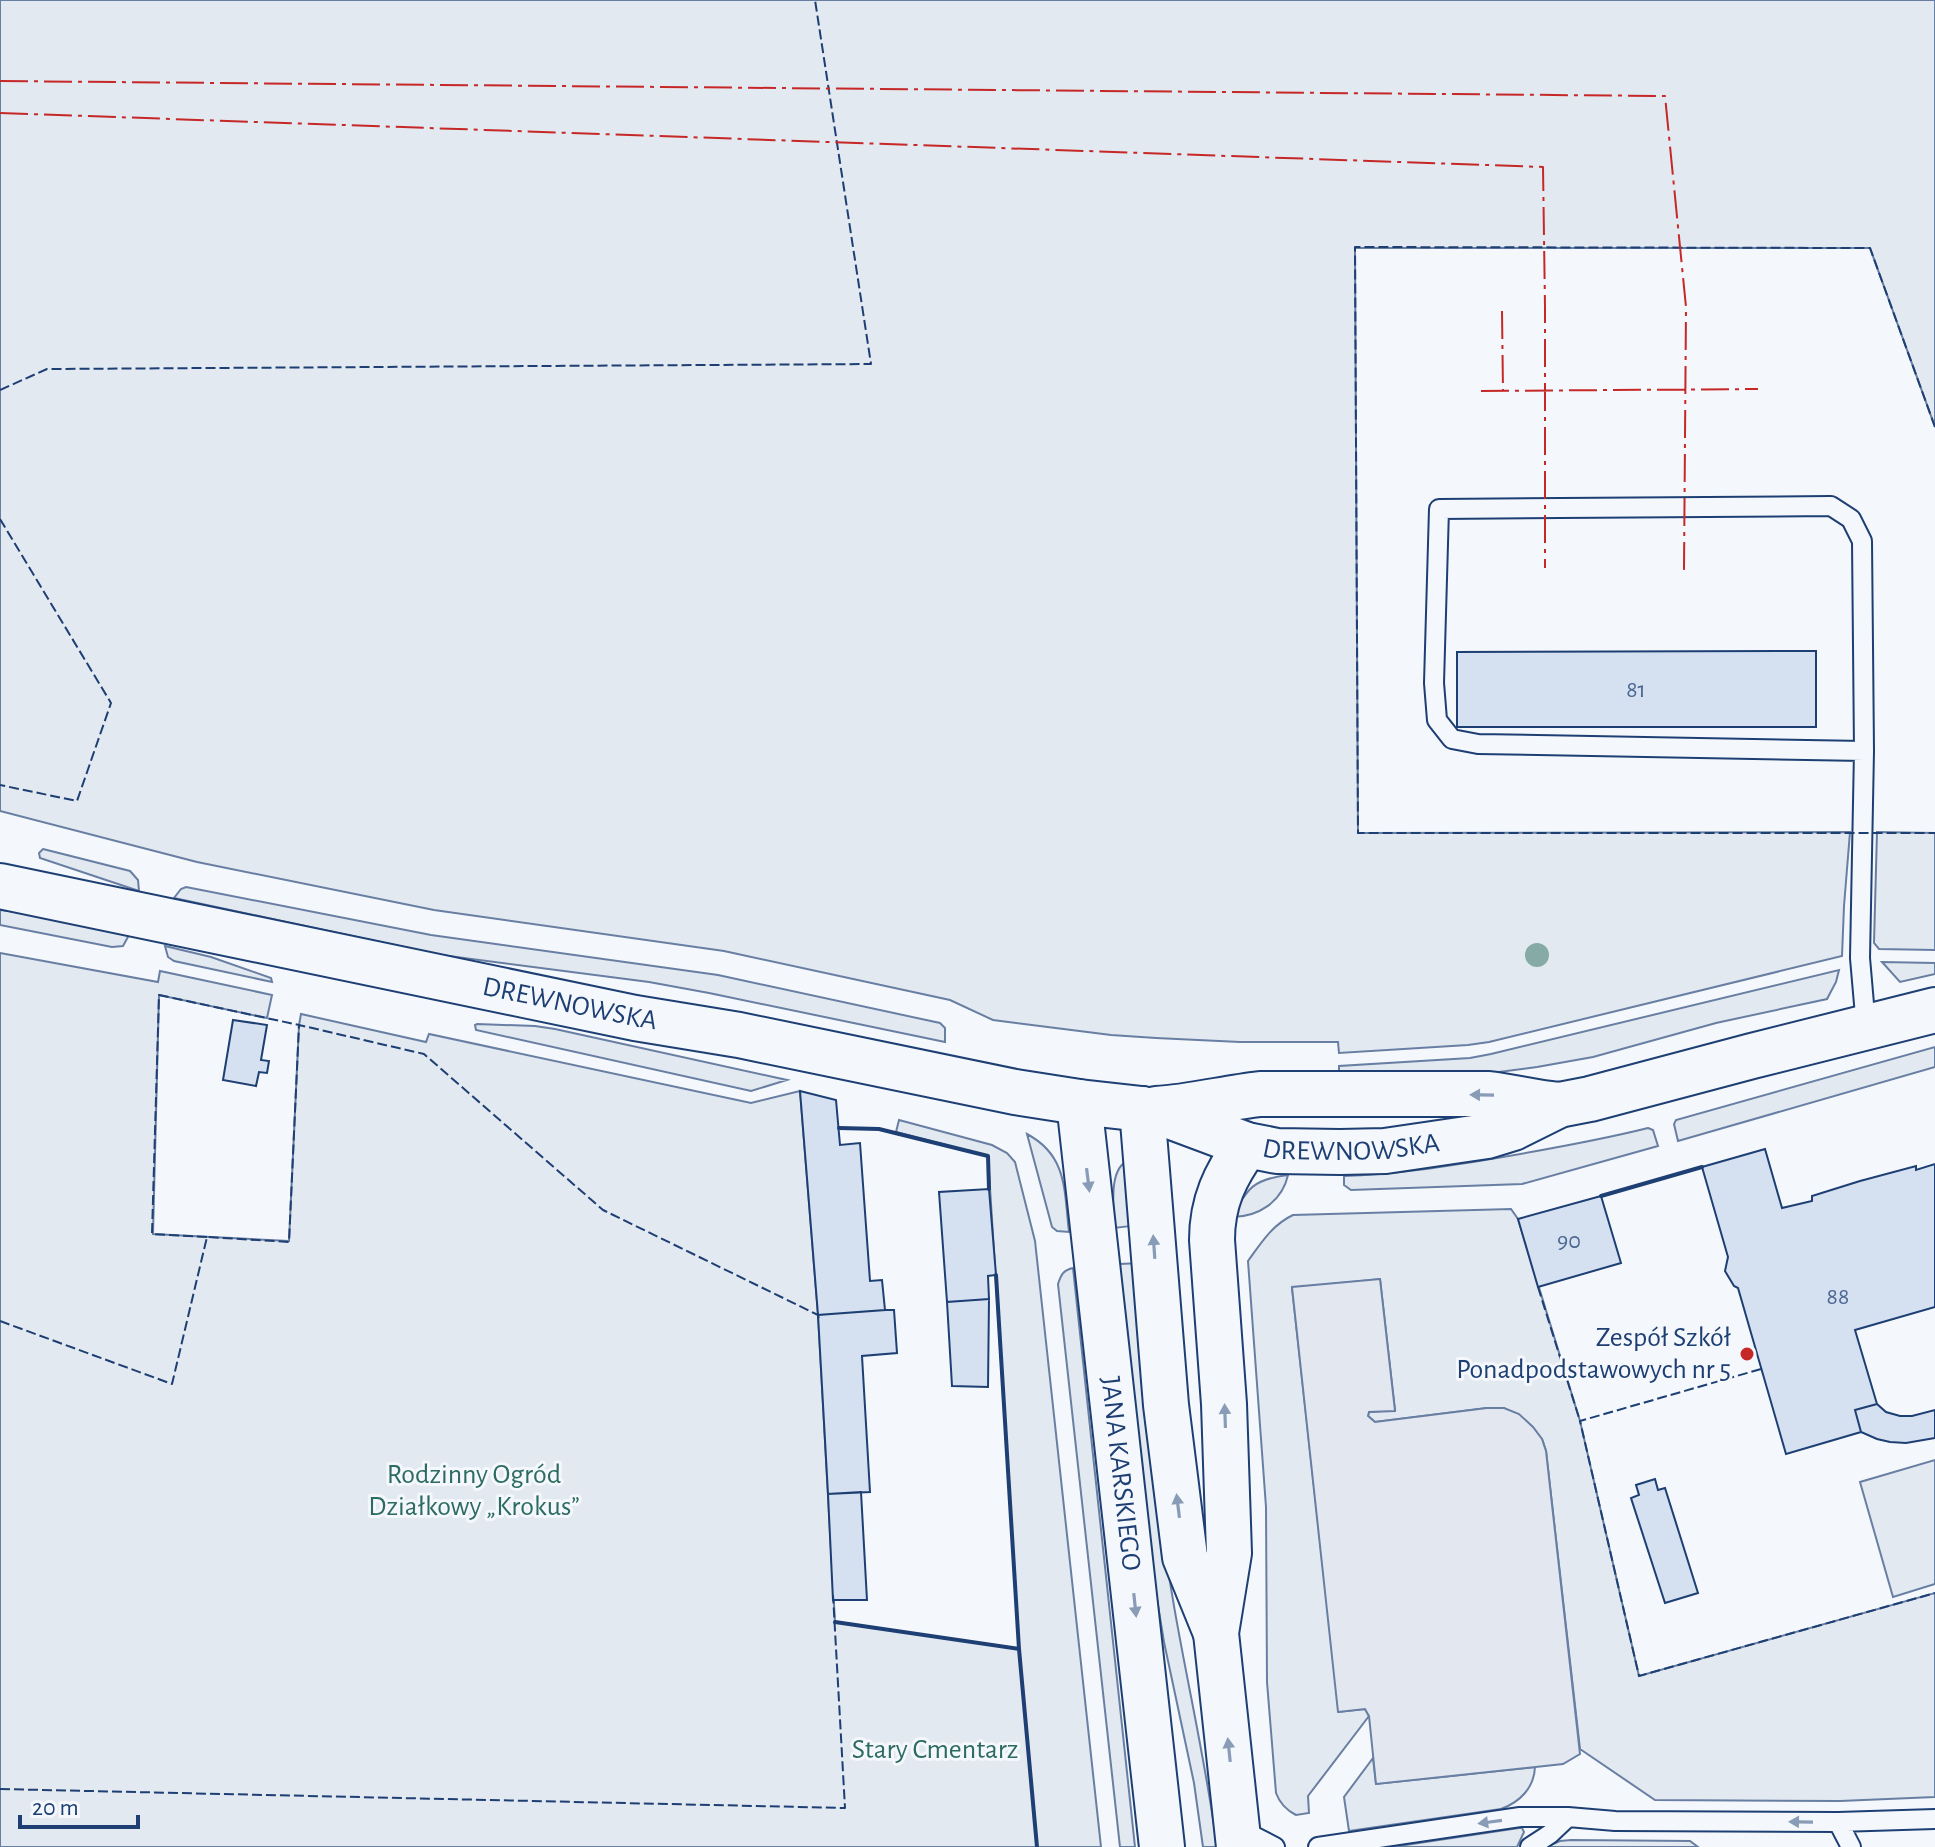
<svg xmlns="http://www.w3.org/2000/svg" width="1935" height="1847" viewBox="0 0 1935 1847" font-family="'Alegreya Sans',sans-serif">
<style>
.green{fill:#e3e9f0;stroke:#687fa3;stroke-width:2}
.parking{fill:#e3e8f0;stroke:#687fa3;stroke-width:2}
.building{fill:#d5e0f0;stroke:#1d3f73;stroke-width:2}
.lines{fill:none;stroke-linecap:round;stroke-linejoin:round}
.lane-casing{stroke:#1d3f73;stroke-width:22}
.secondary-casing{stroke:#1d3f73;stroke-width:48}
.lane{stroke:#f4f7fb;stroke-width:18}
.secondary{stroke:#f4f7fb;stroke-width:44}
.fence{stroke:#1d3f73;stroke-width:2;stroke-dasharray:10 4;stroke-linecap:butt}
.wall{stroke:#1d3f73;stroke-width:4}
.power{stroke:#c62828;stroke-width:2;stroke-dasharray:28 6 4 6;stroke-linecap:butt}
.tree{fill:#86aba6}
.oneway{fill:#889bb7}
.poi-dot{fill:#c62828;stroke:#f4f7fb;stroke-width:3}
.labels{text-anchor:middle;dominant-baseline:central;stroke-width:6;stroke-linejoin:round;paint-order:stroke}
.number-label{font-size:24px;fill:#4b6792}
.street-label{font-size:28px;fill:#1d3f73;stroke:#f4f7fb}
.poi-label{font-size:28px;fill:#1d3f73;stroke:#f4f7fb;text-anchor:end}
.park-label{font-size:28px;fill:#2c6c60;stroke:#f4f7fb}
</style>
<rect width="100%" height="100%" fill="#f4f7fb"/>
<!-- green -->
<path class="green" d="M 0,0 L 1935,0 L 1935,427 L 1870,248 L 1355,248 L 1358,833 L 1850,832 L 1844,906 L 1842,956 L 1489,1042 L 1468,1045 L 1339,1053 L 1338,1042 L 1240,1042 L 1156,1038 L 1111,1035 L 993,1020 L 950,1000 L 724,951 L 434,910 L 197,862 L 0,811 Z
M 1877,832 L 1935,833 L 1935,950 L 1879,949 L 1874,943 Z
M 43,849 L 130,871 L 138,880 L 139,891 L 40,858 L 39,853 Z
M 186,887 L 431,935 L 718,975 L 940,1023 L 945,1028 L 945,1042 L 709,993 L 649,982 L 441,955 L 174,898 L 181,889 Z
M 0,910 L 18,912 L 129,935 L 123,946 L 112,947 L 0,925 Z
M 165,946 L 211,957 L 271,978 L 272,982 L 174,961 L 168,957 Z
M 0,953 L 158,982 L 160,971 L 272,995 L 267,1018 L 159,995 L 153,1234 L 289,1241 L 299,1025 L 301,1014 L 426,1042 L 429,1034 L 751,1103 L 800,1091 L 818,1315 L 835,1622 L 1019,1649 L 988,1156 L 896,1132 L 899,1120 L 992,1145 L 1007,1153 L 1015,1162 L 1035,1241 L 1101,1847 L 0,1847 Z
M 1882,962 L 1935,963 L 1935,974 L 1900,982 Z
M 1839,970 L 1836,982 L 1827,999 L 1716,1023 L 1593,1057 L 1537,1067 L 1491,1073 L 1339,1073 L 1339,1066 L 1470,1058 L 1491,1054 Z
M 477,1024 L 535,1026 L 555,1029 L 787,1080 L 751,1091 L 476,1030 L 475,1025 Z
M 1935,1047 L 1935,1067 L 1678,1141 L 1674,1124 L 1676,1120 Z
M 1648,1128 L 1653,1130 L 1658,1146 L 1522,1184 L 1351,1190 L 1344,1185 L 1344,1176 C 1393,1175 1442,1167 1491,1159 C 1544,1150 1596,1141 1648,1128 Z
M 1027,1134 C 1068,1156 1064,1191 1069,1232 L 1057,1231 L 1052,1227 Z
M 1128,1161 L 1140,1225 L 1114,1228 C 1114,1210 1108,1168 1128,1161 Z
M 1288,1175 C 1282,1202 1258,1217 1232,1217 C 1247,1188 1254,1179 1288,1175 Z
M 1511,1209 L 1518,1219 L 1580,1421 L 1639,1676 L 1935,1593 L 1935,1797 L 1840,1801 L 1655,1800 L 1580,1749 L 1546,1451 L 1542,1439 L 1504,1408 L 1487,1408 L 1375,1422 L 1368,1416 L 1369,1412 L 1395,1410 L 1380,1279 L 1292,1288 L 1339,1712 L 1365,1709 L 1369,1716 L 1308,1796 L 1309,1813 L 1296,1815 C 1286,1810 1280,1804 1276,1793 L 1267,1682 L 1266,1507 L 1248,1261 C 1261,1243 1272,1225 1293,1215 Z
M 1142,1263 C 1149,1349 1153,1437 1162,1523 C 1174,1632 1203,1738 1217,1847 L 1203,1847 L 1194,1783 L 1164,1642 L 1155,1587 L 1119,1264 Z
M 1073,1268 L 1135,1847 L 1120,1847 L 1058,1284 C 1061,1275 1063,1270 1073,1268 Z
M 1935,1460 L 1935,1584 L 1893,1597 L 1860,1482 Z
M 1373,1758 L 1376,1784 L 1535,1767 C 1534,1788 1520,1802 1501,1809 L 1349,1831 L 1344,1797 Z
M 1519,1828 L 1522,1828 L 1524,1832 L 1517,1847 L 1392,1847 Z
M 1571,1840 L 1690,1841 L 1698,1847 L 1546,1847 L 1560,1841 Z"/>
<!-- parking -->
<path class="parking" d="M 1380,1279 L 1395,1411 L 1369,1412 L 1368,1416 L 1375,1422 L 1487,1408 L 1504,1408 L 1519,1414 L 1533,1427 L 1542,1439 L 1546,1451 L 1580,1754 L 1563,1764 L 1376,1784 L 1369,1716 L 1365,1709 L 1338,1712 L 1292,1287 Z"/>
<!-- building -->
<path class="building" d="M 1816,651 L 1816,727 L 1457,727 L 1457,652 Z
M 233,1020 L 267,1025 L 261,1060 L 269,1061 L 267,1073 L 259,1072 L 256,1086 L 223,1080 Z
M 800,1091 L 836,1100 L 840,1145 L 860,1143 L 870,1281 L 882,1280 L 885,1310 L 818,1315 Z
M 1765,1149 L 1782,1208 L 1812,1201 L 1812,1196 L 1860,1181 L 1916,1166 L 1916,1170 L 1935,1164 L 1935,1307 L 1855,1330 L 1877,1404 L 1855,1410 L 1861,1432 L 1786,1454 L 1738,1288 L 1734,1286 L 1725,1271 L 1728,1257 L 1702,1167 Z
M 989,1189 L 996,1275 L 988,1276 L 989,1299 L 947,1302 L 939,1192 Z
M 1601,1196 L 1621,1263 L 1538,1287 L 1518,1219 Z
M 989,1299 L 988,1387 L 952,1386 L 947,1302 Z
M 885,1310 L 894,1310 L 897,1353 L 862,1356 L 870,1492 L 828,1494 L 818,1315 Z
M 1877,1404 L 1886,1412 L 1900,1416 L 1912,1416 L 1935,1410 L 1935,1438 L 1906,1443 L 1890,1442 L 1877,1439 L 1861,1432 L 1855,1410 Z
M 1655,1479 L 1658,1490 L 1665,1488 L 1698,1593 L 1665,1603 L 1631,1498 L 1639,1495 L 1636,1485 Z
M 861,1492 L 867,1600 L 833,1600 L 828,1494 Z"/>
<g class="lines">
<defs>
<path id="lane" d="M 1864,751 L 1478,744 L 1452,739 L 1437,720 L 1434,683 L 1439,509 L 1831,506 L 1851,519 L 1862,541 L 1864,751 L 1860,958 L 1866,1027
M 1838,1822 L 1851,1847
M 1238,1828 L 1275,1847
M 1318,1847 L 1520,1817 L 1568,1817 L 1615,1821 L 1838,1822 L 1935,1819
M 1530,1847 L 1550,1834 L 1568,1817"/>
<g id="secondary">
<path id="s1" d="M 0,886 L 635,1018 L 739,1035 L 1015,1092 L 1079,1102 L 1142,1109 L 1172,1117 L 1247,1145 L 1277,1151 L 1340,1152 L 1385,1151 L 1487,1136 L 1513,1128 L 1559,1105 L 1590,1099 L 1752,1056 L 1935,1010"/>
<path id="s2" d="M 1079,1102 L 1162,1847"/>
<path d="M 1142,1109 L 1166,1405 L 1185,1557 L 1216,1633"/>
<path d="M 1156,1109 C 1191,1107 1225,1098 1260,1094 L 1489,1094 C 1513,1097 1536,1103 1559,1105"/>
<path d="M 1239,1847 L 1216,1633 L 1229,1553 L 1224,1404 L 1212,1240 C 1212,1202 1225,1175 1247,1145"/>
</g>
</defs>
<!-- lane casing -->
<use href="#lane" class="lane-casing"/>
<!-- secondary casing -->
<use href="#secondary" class="secondary-casing"/>
<!-- lane -->
<use href="#lane" class="lane"/>
<!-- secondary -->
<use href="#secondary" class="secondary"/>
<!-- fence -->
<path class="fence" d="M 0,390 L 47,369 L 871,364 L 815,0
M 1935,427 L 1870,248 L 1355,247 L 1358,833 L 1935,833
M 0,519 L 111,703 L 77,801 L 0,785
M 207,1237 L 152,1234 L 159,995 L 299,1025
M 1538,1287 L 1580,1421
M 0,1321 L 172,1384 L 207,1237 L 289,1242 L 299,1025 L 424,1054 L 603,1210 L 818,1315 L 819,1320
M 1761,1369 L 1580,1421 L 1639,1676 L 1935,1593
M 0,1789 L 845,1808 L 833,1595"/>
<!-- wall -->
<path class="wall" d="M 839,1128 L 879,1129 L 988,1156 L 989,1189
M 1601,1196 L 1702,1167
M 996,1275 L 1019,1649
M 835,1622 L 1019,1649 L 1037,1847"/>
<!-- power -->
<path class="power" d="M 0,81 L 1665,96 L 1686,307 L 1684,570
M 0,113 L 1543,167 L 1545,307 L 1545,568
M 1502,311 L 1503,391
M 1481,391 L 1758,389"/>
</g>
<!-- trees -->
<circle class="tree" cx="1537" cy="955" r="12"/>
<!-- one-way arrows -->
<defs><path id="oneway-solid" d="M-6-.8H1V-3.2L6.5 0L1 3.2V.8H-6Z" transform="scale(2)"/></defs>
<g class="oneway">
<use href="#oneway-solid" transform="translate(1482 1095) rotate(-179)"/>
<use href="#oneway-solid" transform="translate(1088 1180) rotate(83)"/>
<use href="#oneway-solid" transform="translate(1154 1247) rotate(-94)"/>
<use href="#oneway-solid" transform="translate(1225 1416) rotate(-92)"/>
<use href="#oneway-solid" transform="translate(1178 1506) rotate(-97)"/>
<use href="#oneway-solid" transform="translate(1135 1605) rotate(84)"/>
<use href="#oneway-solid" transform="translate(1229 1750) rotate(-96)"/>
<use href="#oneway-solid" transform="translate(1490 1822) rotate(172)"/>
<use href="#oneway-solid" transform="translate(1801 1822) rotate(-179)"/>
</g>
<!-- markers -->
<circle class="poi-dot" cx="1747" cy="1354" r="8"/>
<g class="labels">
<!-- number labels -->
<g class="number-label">
<text x="1636" y="690">81</text>
<text x="1569" y="1241">90</text>
<text x="1838" y="1297">88</text>
</g>
<!-- street labels -->
<g class="street-label">
<text stroke="none"><textPath href="#s1" startOffset="582">DREWNOWSKA</textPath></text>
<text stroke="none"><textPath href="#s1" startOffset="1380">DREWNOWSKA</textPath></text>
<text stroke="none"><textPath href="#s2" startOffset="374">JANA KARSKIEGO</textPath></text>
</g>
<!-- poi labels -->
<g class="poi-label">
<text x="1731" y="1338">Zespół Szkół<tspan x="1731" dy="32">Ponadpodstawowych nr 5</tspan></text>
</g>
<!-- park labels -->
<g class="park-label">
<text x="474" y="1475">Rodzinny Ogród<tspan x="474" dy="32">Działkowy „Krokus”</tspan></text>
<text x="935" y="1750">Stary Cmentarz</text>
</g>
</g>
<!-- scale -->
<path d="M20 1815v12h118v-12" fill="none" stroke="#1d3f73" stroke-width="4"/>
<text x="32" y="1815" font-size="24" fill="#1d3f73" stroke="#f4f7fb" stroke-width="6" paint-order="stroke">20 m</text>
</svg>
